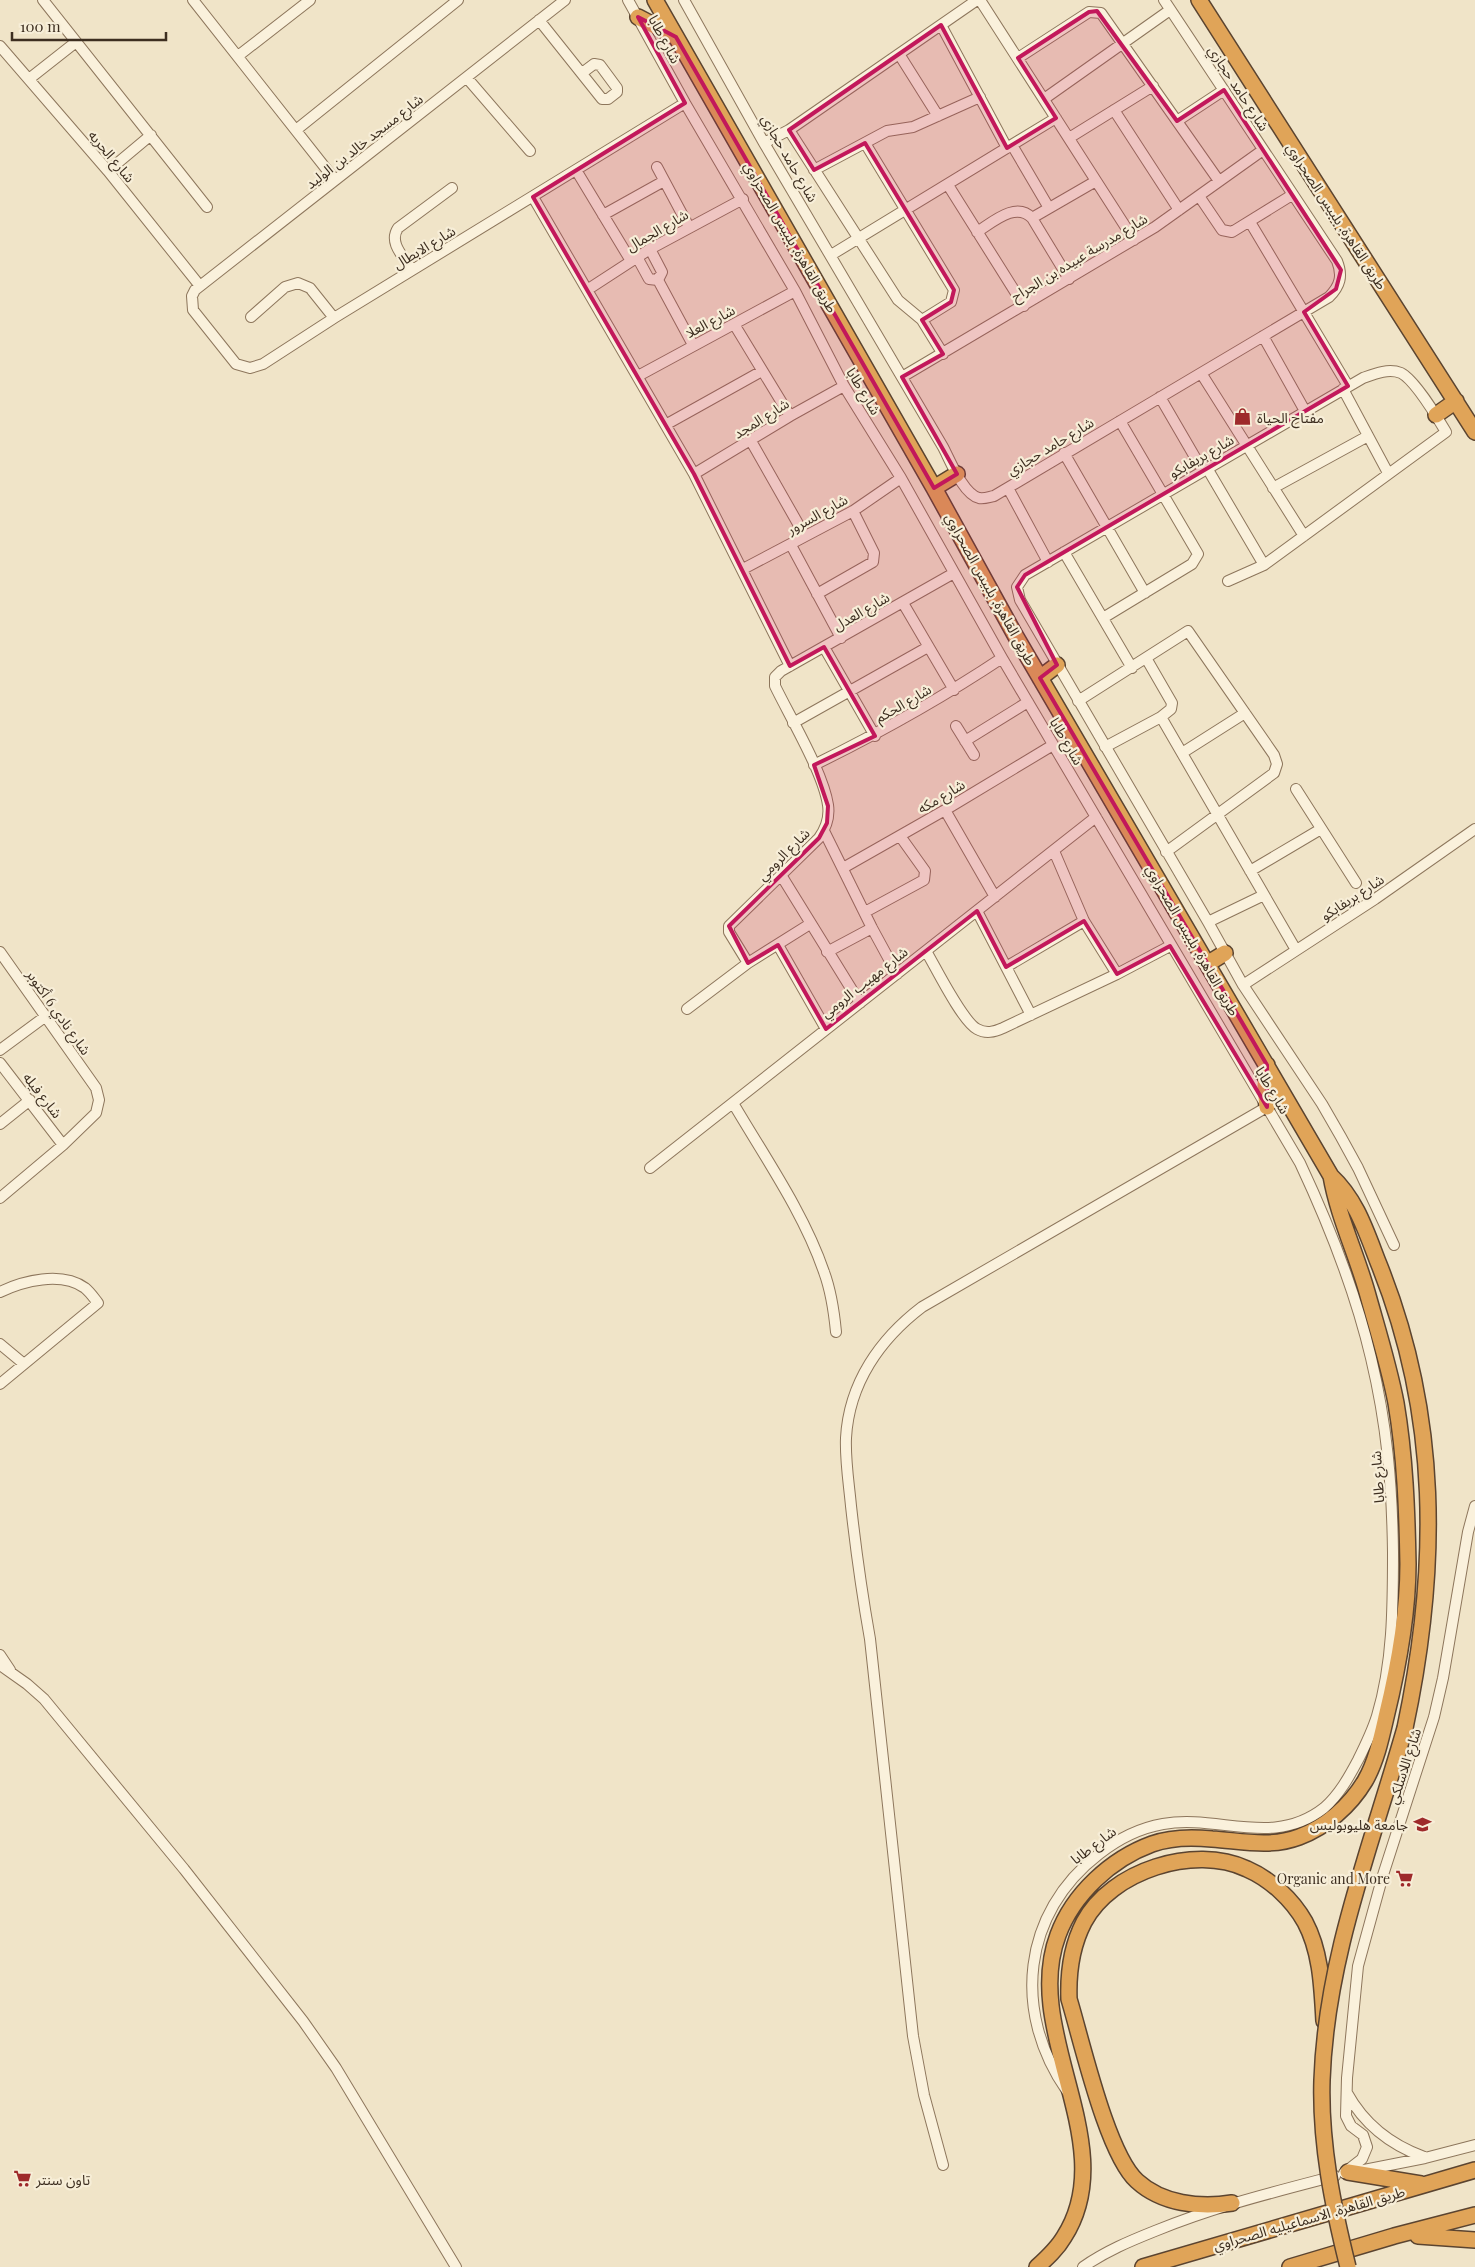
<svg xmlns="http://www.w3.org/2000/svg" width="1475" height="2267" viewBox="0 0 1475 2267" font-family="'Playfair Display','Noto Sans Arabic',serif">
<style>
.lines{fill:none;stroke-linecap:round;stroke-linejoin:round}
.minor-casing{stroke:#8d765c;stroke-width:12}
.highway-casing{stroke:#5b4430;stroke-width:18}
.minor{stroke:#faf1dc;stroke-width:10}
.highway{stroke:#e0a458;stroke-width:15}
.highway-bridge-casing{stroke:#5b4430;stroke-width:18;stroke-linecap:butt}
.highway-bridge{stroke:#e0a458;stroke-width:15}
.marked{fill:#c2185b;fill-opacity:0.2;stroke:#c2185b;stroke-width:4;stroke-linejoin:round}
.labels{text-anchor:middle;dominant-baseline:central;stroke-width:4.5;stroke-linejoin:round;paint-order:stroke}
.street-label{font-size:14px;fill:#3d2e20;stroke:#f7eed8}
.poi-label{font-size:14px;fill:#3d2e20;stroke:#f7eed8;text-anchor:start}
</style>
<rect width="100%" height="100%" fill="#f0e4c8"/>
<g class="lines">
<defs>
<path id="minor" d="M 43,0 L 207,207
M 193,0 L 335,180
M 565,0 L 195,290 L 192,296 L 193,310 L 236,364 L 250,368 L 263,364 L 334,318 L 685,103
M 628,0 L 685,103 L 795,291 L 844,386 L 901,478 L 1002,658 L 1300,1163 C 1330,1227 1355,1290 1371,1358 C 1387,1425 1392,1483 1393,1552 C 1393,1606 1393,1663 1377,1716 C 1372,1732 1365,1746 1358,1760 C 1349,1777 1339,1795 1324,1808 C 1273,1848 1219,1814 1163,1824 C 1140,1828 1118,1839 1099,1854 C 1022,1913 1012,2012 1067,2091
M 684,0 L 764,143 L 943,447 C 950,460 963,494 979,498 C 984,499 989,497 994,496 L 1329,297 C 1340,286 1343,276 1337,261 L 1164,0
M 980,0 L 1134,240
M 539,20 L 602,99 L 608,99 L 617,92 L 617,88 L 600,65 L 594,64 L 582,73
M 941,25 L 1007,148
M 0,46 L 108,171 L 200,286
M 899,54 L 938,116
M 238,56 L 310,0
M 1018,58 L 1089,12 L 1101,13 L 1219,181
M 467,78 L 530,151
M 29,79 L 76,42
M 1044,99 L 1170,10
M 1114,110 L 1179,210
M 1177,121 L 1224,90
M 296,130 L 458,0
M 789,130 L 898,300 L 922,320 L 943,354
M 1069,138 L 1153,86
M 764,143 L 789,130 L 977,0
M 865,143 L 954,290 L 951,302 L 922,320
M 1012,145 L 1049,208
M 657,167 L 689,227
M 576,170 L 631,261
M 814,170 L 887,131 L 913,127 L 980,97
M 108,171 L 151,135
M 948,185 L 1024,306
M 1199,196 L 1222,230 L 1232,232 L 1292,195
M 533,197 L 694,474 L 790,666
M 603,215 L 664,181
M 1032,218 L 1096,181
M 1250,222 L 1348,386
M 977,232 C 993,222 1016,201 1032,218 L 1069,279
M 650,249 L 662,272 L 658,280
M 831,255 L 1056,118
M 637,257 L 649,279 L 658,280
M 412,270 C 404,257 388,243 398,228 L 452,188
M 658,280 L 693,345
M 587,290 L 650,249 L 743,199
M 251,317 L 285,287 L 298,283 L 310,288 L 334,318
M 734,324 L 790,416
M 1263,336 L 1305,411
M 1201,373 L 1304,536
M 638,376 L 795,291
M 902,377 L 1155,227 L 1263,150
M 1343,389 L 1388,473
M 1160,397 L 1203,471
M 667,424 L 762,371
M 751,441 L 805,536
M 1064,453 L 1145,593
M 1207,468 L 1264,565
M 694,474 L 790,416 L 844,386
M 1008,488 L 1048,562
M 1273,488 L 1368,436
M 791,545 L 841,638
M 1064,552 L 1132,668
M 743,569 L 853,511 L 901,478
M 1228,581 L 1264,565 L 1446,432 C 1437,417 1415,380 1401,373 C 1388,368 1374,374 1363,378 L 1025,575 L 1017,587 L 1020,600 L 1208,922 L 1243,985 L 1322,1104 L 1341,1137 L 1358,1168 L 1394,1245
M 817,594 L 873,562 L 874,553 L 853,511
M 903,603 L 954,690
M 1103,618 L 1192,564 L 1198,554 L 1120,421
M 824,647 L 875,736
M 1078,701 L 1188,631 L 1274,755 L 1277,764 L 1274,773 L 1166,852
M 1161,717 L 1296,950
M 793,723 L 928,647
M 956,726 L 974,755
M 965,741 L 1028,702
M 1105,747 L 1161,717 L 1171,709 L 1172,703 L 1146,658
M 1182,753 L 1245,713
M 814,765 C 879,733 942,698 1002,658
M 1296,789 L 1356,883
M 945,810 L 995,897
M 824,831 L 872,928 L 897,974
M 843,868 L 945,810 L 1053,745
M 1250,871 L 1321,829
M 781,875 L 860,1003
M 977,911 L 1031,1015
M 865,912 L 924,880 L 925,871 L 900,836
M 1208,922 L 1264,895
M 778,945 L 826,1029
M 926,951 C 936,968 962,1021 977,1029 C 986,1034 994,1032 1003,1028 L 1117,974 L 1084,921 L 1054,851
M 0,952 L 96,1088 L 99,1100 L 96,1113 L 63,1145 L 0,1198
M 827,952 L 872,928
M 748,963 L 729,932 L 729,926 L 819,838 C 826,828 830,818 828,805 C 823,772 790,717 775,686 L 775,677 L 781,671 L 954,573
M 1006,967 L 1084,921
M 1117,974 L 1170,946
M 1243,985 L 1375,899 L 1475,829
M 687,1009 L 748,963 L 810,924
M 0,1050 L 46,1016
M 0,1063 L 63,1145
M 733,1103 C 764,1156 804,1213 824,1272 C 831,1291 834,1311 836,1332
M 0,1124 L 30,1100
M 650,1168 L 1096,817
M 0,1292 C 23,1281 61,1271 85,1288 C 90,1292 94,1298 98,1303 L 0,1384
M 0,1344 L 24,1364
M 0,1655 L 10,1670
M 0,1665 L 27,1684 L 44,1699 L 184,1869 L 303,2021 L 336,2068 L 456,2267
M 1347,2093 C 1364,2124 1391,2145 1424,2157
M 943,2165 L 924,2095 L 913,2036 L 870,1639 C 862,1594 856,1551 851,1506 C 849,1484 845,1460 846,1438 C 849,1383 880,1339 922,1307 L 1267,1107
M 1359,2171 L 1425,2158 L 1475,2145
M 1344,2173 L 1362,2159 L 1367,2147 L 1363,2135 L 1351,2126 L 1346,2116 L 1347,2078 L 1358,1966 L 1383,1875 L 1434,1717 L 1443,1678 L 1468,1532 L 1475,1506
M 1083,2267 C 1106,2251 1130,2241 1155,2231 C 1213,2207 1274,2192 1335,2176"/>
<path id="highway" d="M 655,0 L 934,488 L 1015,635 L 1331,1176 C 1356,1199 1366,1231 1378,1262 C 1440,1415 1439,1568 1405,1728
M 1199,0 L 1475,432
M 638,17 L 676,37
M 1436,415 L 1456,401
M 934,488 L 957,474
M 1040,678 L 1057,665
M 1207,964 L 1225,953
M 1267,1065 L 1265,1086 L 1267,1107
M 1348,2172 L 1421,2184
M 1232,2203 C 1200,2208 1162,2204 1137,2181 C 1107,2154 1082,2042 1069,1999 C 1068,1972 1071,1947 1084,1922 C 1111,1871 1194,1844 1247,1869 C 1270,1879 1292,1899 1305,1922 C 1321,1952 1322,1987 1324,2021
M 1418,2236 L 1475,2240
M 1037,2267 C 1047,2258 1057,2249 1064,2237 C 1123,2145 1021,2033 1058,1935 C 1073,1894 1111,1859 1152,1844 C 1171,1837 1192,1837 1212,1839 C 1242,1841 1270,1848 1299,1837 C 1326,1827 1350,1806 1365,1781 C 1376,1762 1381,1739 1386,1717 C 1398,1668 1408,1615 1408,1564 C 1407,1510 1405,1456 1396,1403 C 1389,1366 1377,1328 1367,1292 C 1356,1253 1338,1216 1331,1176
M 1143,2267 L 1475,2170
M 1290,2267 L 1394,2236 L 1475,2215"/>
</defs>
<!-- minor casing -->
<use href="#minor" class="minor-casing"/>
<!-- highway casing -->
<use href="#highway" class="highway-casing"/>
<!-- minor -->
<use href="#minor" class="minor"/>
<!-- highway -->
<use href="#highway" class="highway"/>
<defs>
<path id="highway-bridge" d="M 1348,2267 C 1333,2207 1320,2143 1322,2080 C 1326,1958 1372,1844 1405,1728"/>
</defs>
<!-- highway-bridge casing -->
<use href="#highway-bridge" class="highway-bridge-casing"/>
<!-- highway-bridge -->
<use href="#highway-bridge" class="highway-bridge"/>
</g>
<!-- marked area -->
<path class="marked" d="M 1097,11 L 1177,121 L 1224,90 L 1341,270 L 1336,289 L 1304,312 L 1348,386 L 1025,575 L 1017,587 L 1057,665 L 1040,678 L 1267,1065 L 1267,1107 L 1170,946 L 1117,974 L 1084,921 L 1006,967 L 977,911 L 826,1029 L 778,945 L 748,963 L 729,926 L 819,838 L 827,823 L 828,806 L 814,765 L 875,736 L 824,647 L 790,666 L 694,474 L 533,197 L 685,103 L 638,17 L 676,37 L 934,488 L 957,474 L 902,377 L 943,354 L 922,320 L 951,302 L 954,290 L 865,143 L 814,170 L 789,130 L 941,25 L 1007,148 L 1056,118 L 1018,58 L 1089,12 Z"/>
<!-- icons -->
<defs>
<symbol id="shop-bare" viewBox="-9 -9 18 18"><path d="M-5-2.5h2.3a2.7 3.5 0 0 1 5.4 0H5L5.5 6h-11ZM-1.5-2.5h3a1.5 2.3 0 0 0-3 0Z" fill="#9e2a2b" stroke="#f7eed8" stroke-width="2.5" paint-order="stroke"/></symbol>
<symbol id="university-bare" viewBox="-9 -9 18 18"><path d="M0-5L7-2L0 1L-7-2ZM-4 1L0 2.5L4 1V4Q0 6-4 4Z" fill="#9e2a2b" stroke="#f7eed8" stroke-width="2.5" paint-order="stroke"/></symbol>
<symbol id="supermarket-bare" viewBox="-9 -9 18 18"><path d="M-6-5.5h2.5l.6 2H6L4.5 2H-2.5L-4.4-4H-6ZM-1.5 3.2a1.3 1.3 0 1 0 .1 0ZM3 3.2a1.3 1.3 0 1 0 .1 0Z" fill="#9e2a2b" stroke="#f7eed8" stroke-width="2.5" paint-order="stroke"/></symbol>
</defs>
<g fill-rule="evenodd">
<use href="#shop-bare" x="1230" y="404" width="25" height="25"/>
<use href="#university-bare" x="1410" y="1812" width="25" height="25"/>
<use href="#supermarket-bare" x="1392" y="1866" width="25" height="25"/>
<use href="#supermarket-bare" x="10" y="2166" width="25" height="25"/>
</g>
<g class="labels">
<!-- street labels -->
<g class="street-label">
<text transform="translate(665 39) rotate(62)">شارع طابا</text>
<text transform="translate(1239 88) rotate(57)">شارع حامد حجازي</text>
<text transform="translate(364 141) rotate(-38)">شارع مسجد خالد بن الوليد</text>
<text transform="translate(112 156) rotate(50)">شارع الحريه</text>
<text transform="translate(790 158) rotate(60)">شارع حامد حجازي</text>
<text transform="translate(1337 216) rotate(57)">طريق القاهرة, بلبيس الصحراوي</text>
<text transform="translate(657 230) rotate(-30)">شارع الجمال</text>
<text transform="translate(791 237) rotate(60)">طريق القاهرة, بلبيس الصحراوي</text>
<text transform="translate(424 247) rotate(-31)">شارع الابطال</text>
<text transform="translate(1079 257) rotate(-31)">شارع مدرسة عبيده بن الجراح</text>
<text transform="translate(710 321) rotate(-28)">شارع العلا</text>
<text transform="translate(864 391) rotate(59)">شارع طابا</text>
<text transform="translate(761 418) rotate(-32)">شارع المجد</text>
<text transform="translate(1050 446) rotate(-31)">شارع حامد حجازي</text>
<text transform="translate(1201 456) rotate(-30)">شارع بريفابكو</text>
<text transform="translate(817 514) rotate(-29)">شارع السرور</text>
<text transform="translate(991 589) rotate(61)">طريق القاهرة, بلبيس الصحراوي</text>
<text transform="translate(861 611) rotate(-30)">شارع العدل</text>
<text transform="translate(903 703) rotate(-30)">شارع الحكم</text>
<text transform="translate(1067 741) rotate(60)">شارع طابا</text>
<text transform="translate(941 796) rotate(-31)">شارع مكه</text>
<text transform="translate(783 854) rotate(-45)">شارع الرومي</text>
<text transform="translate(1352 897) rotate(-33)">شارع بريفابكو</text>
<text transform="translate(1193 940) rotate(60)">طريق القاهرة, بلبيس الصحراوي</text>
<text transform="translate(864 982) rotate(-38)">شارع مهيب الرومي</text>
<text transform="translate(59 1012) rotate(55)">شارع نادي 6 أكتوبر</text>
<text transform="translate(1273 1090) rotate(59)">شارع طابا</text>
<text transform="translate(43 1095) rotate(52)">شارع فيله</text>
<text transform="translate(1377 1477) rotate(-94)">شارع طابا</text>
<text transform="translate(1404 1766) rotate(-72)">شارع اللاسلكي</text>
<text transform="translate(1093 1845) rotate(-37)">شارع طابا</text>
<text transform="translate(1309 2218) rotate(-16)">طريق القاهرة, الاسماعيليه الصحراوي</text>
</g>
<!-- poi labels -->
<g class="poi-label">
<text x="1257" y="417">مفتاح الحياة</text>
<text x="1408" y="1824" text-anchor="end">جامعة هليوبوليس</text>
<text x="1390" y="1878" text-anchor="end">Organic and More</text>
<text x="36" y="2179">تاون سنتر</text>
</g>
</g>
<!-- scale -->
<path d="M12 32v8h154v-8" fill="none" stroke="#3d2e20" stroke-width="2.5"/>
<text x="20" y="32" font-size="15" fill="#3d2e20" stroke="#f7eed8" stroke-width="4" paint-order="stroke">100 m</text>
</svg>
